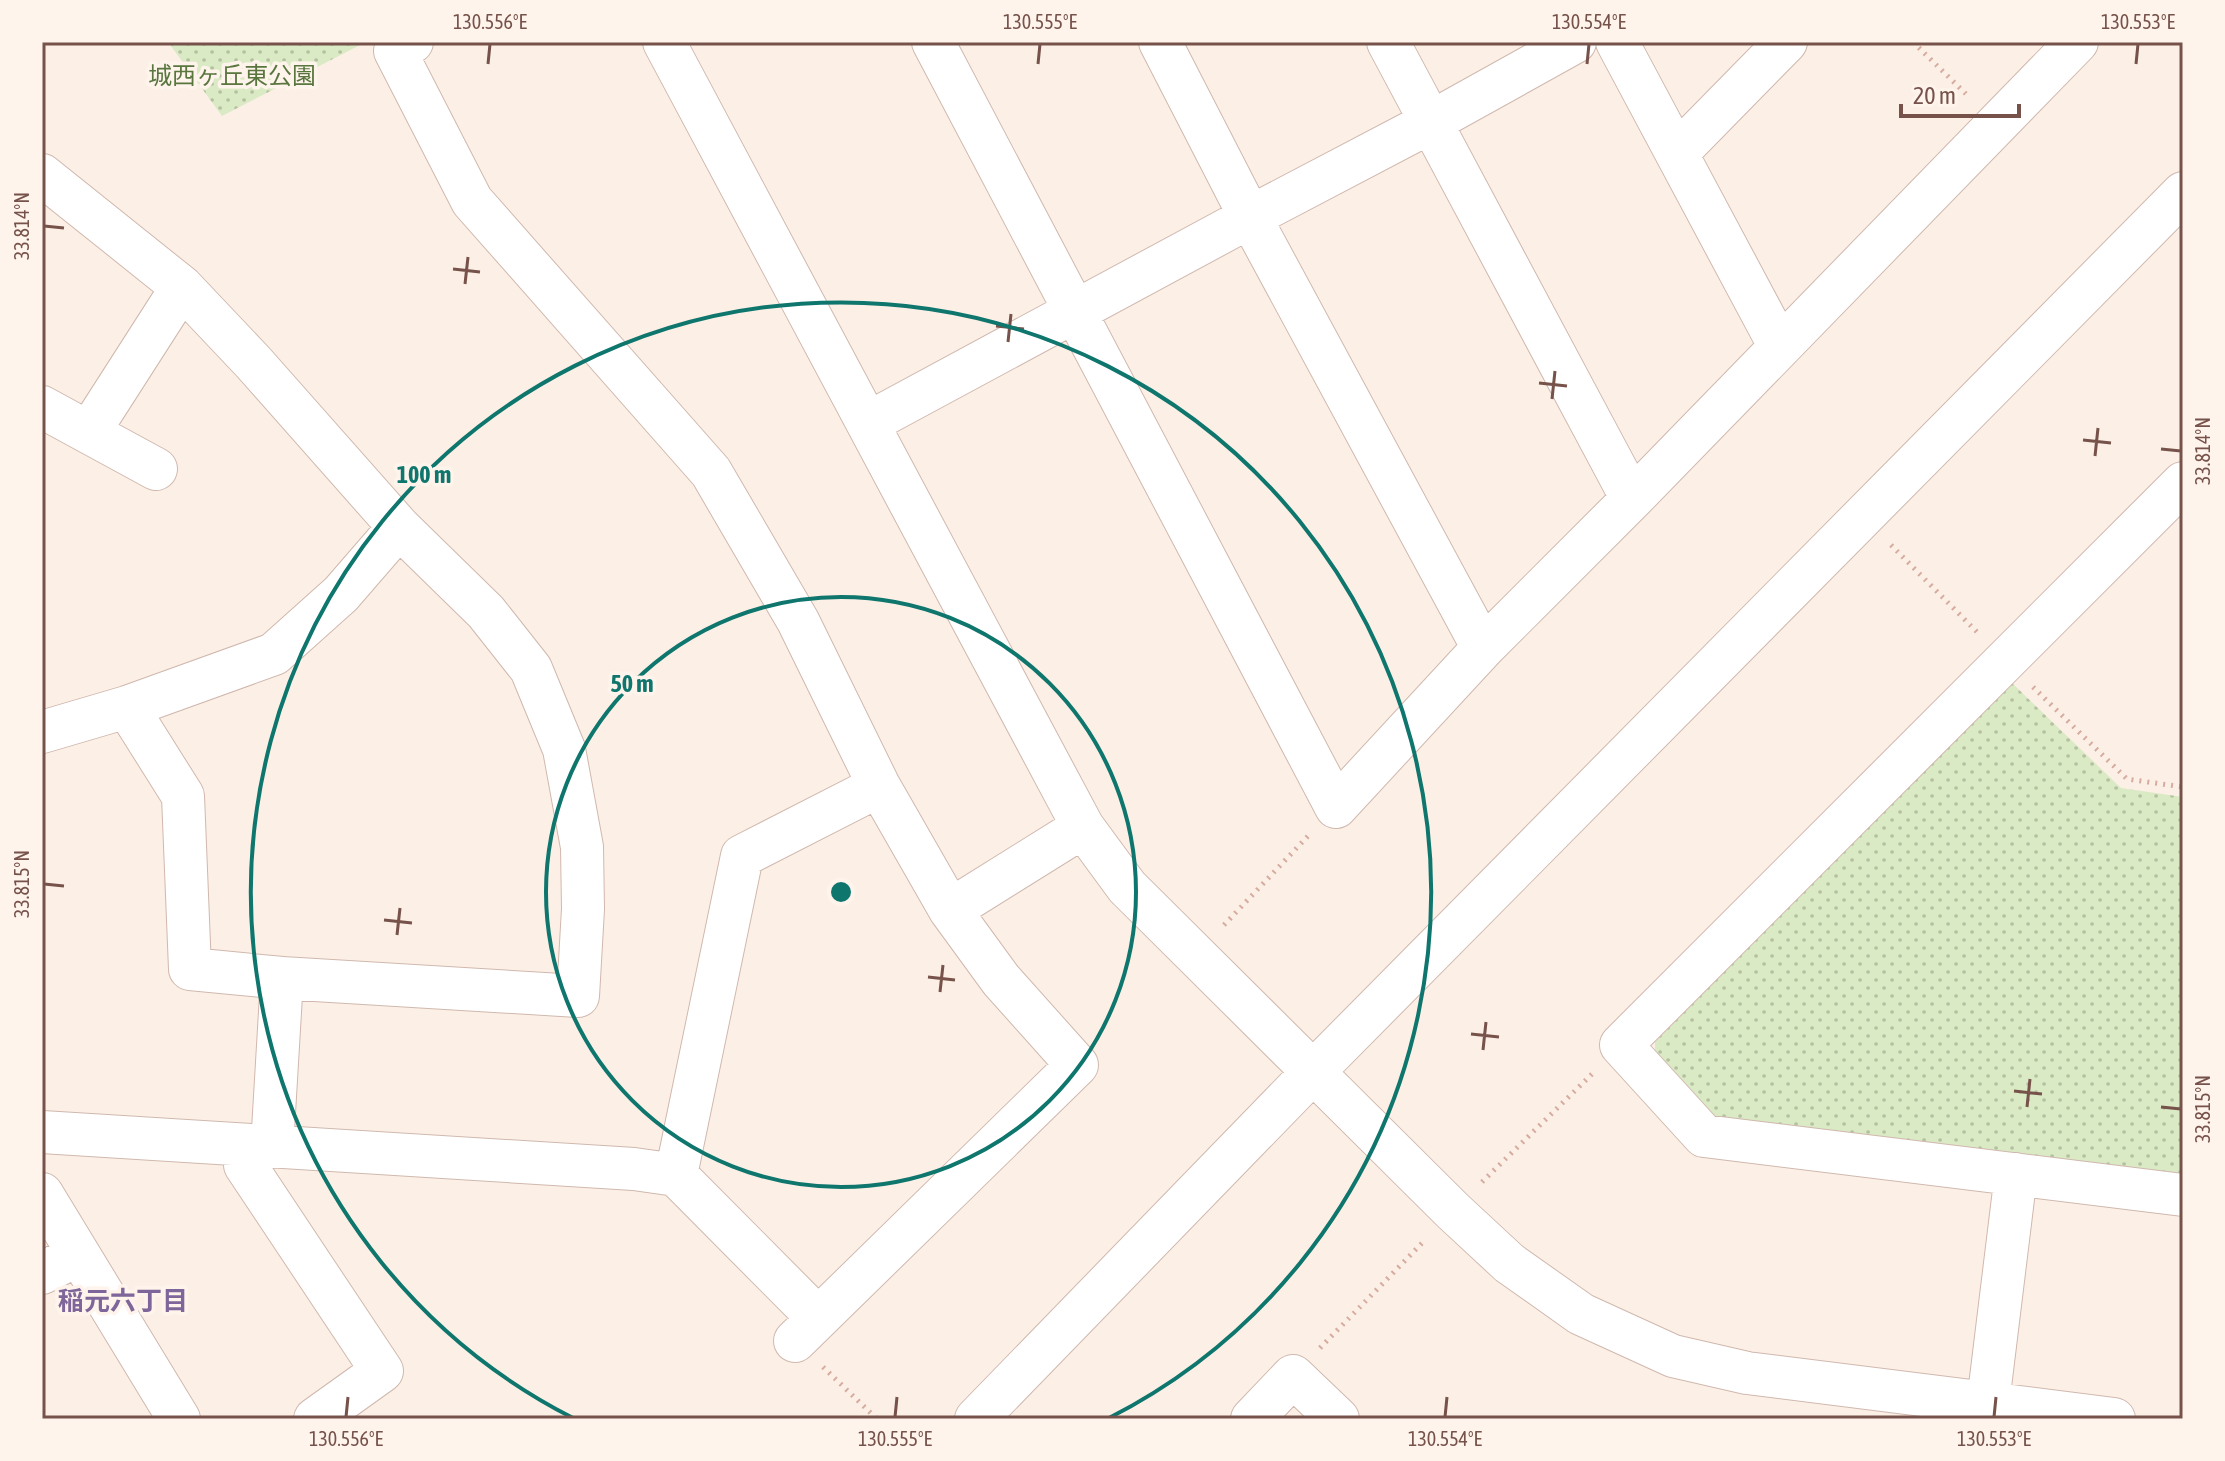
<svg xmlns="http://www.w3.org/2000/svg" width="2225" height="1461" viewBox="0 0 2225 1461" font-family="'Asap Condensed','Noto Sans JP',sans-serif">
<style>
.park{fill:url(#park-dots)}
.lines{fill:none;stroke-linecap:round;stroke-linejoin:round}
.minor-casing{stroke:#d0b8ae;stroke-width:44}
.path{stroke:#d7aca0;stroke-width:5;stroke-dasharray:2 6;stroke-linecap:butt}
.minor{stroke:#fff;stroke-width:42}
.ticks{fill:none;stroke:#76524a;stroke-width:3}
.ring{fill:none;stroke:#0f766e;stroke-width:4}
.labels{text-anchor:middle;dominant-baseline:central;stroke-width:7;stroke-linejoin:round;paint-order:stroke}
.park-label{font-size:24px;fill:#59763f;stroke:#fff4ec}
.neighbourhood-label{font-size:26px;font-weight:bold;fill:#7f669a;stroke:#fff4ec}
.centre{fill:#0f766e;stroke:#fff4ec;stroke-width:4}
.ring-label{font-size:24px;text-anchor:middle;font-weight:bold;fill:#0f766e;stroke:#fff4ec;stroke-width:7;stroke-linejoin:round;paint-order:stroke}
.neatline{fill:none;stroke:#76524a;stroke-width:3}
.ticks-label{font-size:20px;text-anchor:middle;fill:#76524a}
</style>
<defs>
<pattern id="park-dots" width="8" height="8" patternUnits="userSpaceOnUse" patternTransform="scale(2)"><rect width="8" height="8" fill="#daeac4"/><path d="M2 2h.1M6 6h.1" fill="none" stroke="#b5c0a1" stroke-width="1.8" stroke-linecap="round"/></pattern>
</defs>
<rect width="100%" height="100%" fill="#fcf0e6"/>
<!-- park -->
<path class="park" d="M 168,42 L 366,42 L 222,116 Z
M 2011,682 L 2121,788 L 2183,797 L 2183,1178 L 1718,1121 L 1655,1058 L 1655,1042 Z"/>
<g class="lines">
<defs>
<path id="minor" d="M 412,42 L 395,51 L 472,201 L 711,472 L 798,621 L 879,786 L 950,910 L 1001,980 L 1077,1065 L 795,1341
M 664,42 L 1083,827 L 1127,887 L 1453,1211 L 1509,1263 L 1581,1314 L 1673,1356 L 1747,1373 L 2114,1419
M 933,42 L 1336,807 L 1483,648 L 1632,499 L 2077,42
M 1160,42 L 1250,217 L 1483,648
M 1388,42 L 1632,499
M 1617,42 L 1780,347
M 1678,152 L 1786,42
M 42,175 L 182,287 L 253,362 L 399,527 L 486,612 L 531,669 L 564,749 L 582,847 L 583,909 L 578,996 L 282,978 L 272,1147
M 42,407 L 156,469
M 868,423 L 1250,217 L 1431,122 L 1575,42
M 89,432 L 182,287
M 2183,483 L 1621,1045 L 1704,1136 L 2183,1195
M 127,707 L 183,796 L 190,969 L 282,978
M 42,732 L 127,707 L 274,654 L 341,594 L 399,527
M 950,910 L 1083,827
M 42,1132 L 634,1169 L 676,1175 L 818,1318
M 245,1146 L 245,1165 L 382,1371 L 315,1419
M 676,1175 L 742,856 L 879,786
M 42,1194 L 179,1419
M 42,1273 L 78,1255
M 976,1419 L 1312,1073 L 2183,193
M 1252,1419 L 1293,1376 L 1338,1419
M 1986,1419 L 2016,1174"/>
</defs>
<!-- minor casing -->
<use href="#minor" class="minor-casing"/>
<!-- path -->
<path class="path" d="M 1913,42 L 1967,95
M 1891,545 L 1977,632
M 2033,687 L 2127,779 L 2183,787
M 1224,925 L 1308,836
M 1482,1182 L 1592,1074
M 1320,1348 L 1425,1240
M 823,1367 L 877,1419"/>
<!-- minor -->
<use href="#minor" class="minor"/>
</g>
<!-- ticks -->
<path class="ticks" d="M 488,64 L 490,44M 1038,64 L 1040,44M 1587,64 L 1589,44M 2136,64 L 2138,44M 44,226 L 64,228M 453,269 L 480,272M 465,284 L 468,257M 996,326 L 1024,329M 1008,342 L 1011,314M 1539,383 L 1567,386M 1552,399 L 1555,371M 2083,440 L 2111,443M 2161,449 L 2181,451M 2095,456 L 2098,428M 44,884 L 64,886M 384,920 L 412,923M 397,935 L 400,908M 928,977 L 955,980M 940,992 L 943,965M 1471,1034 L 1499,1037M 1483,1050 L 1486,1022M 2014,1091 L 2042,1094M 2027,1107 L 2030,1079M 2161,1107 L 2181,1109M 346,1417 L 348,1397M 895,1417 L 897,1397M 1445,1417 L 1447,1397M 1994,1417 L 1996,1397"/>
<!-- distance rings -->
<g class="ring">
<circle cx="841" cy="892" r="295"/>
<path d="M573 1418A590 590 0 1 1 1109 1418"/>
</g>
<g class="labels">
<!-- park labels -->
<g class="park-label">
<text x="232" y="75">城西ヶ丘東公園</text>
</g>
<!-- neighbourhood labels -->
<g class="neighbourhood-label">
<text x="123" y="1301">稲元六丁目</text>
</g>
</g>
<circle cx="841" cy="892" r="12" class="centre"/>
<g class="ring-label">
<text x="424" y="483">100 m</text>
<text x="632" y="692">50 m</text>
</g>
<!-- border -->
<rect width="2225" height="1461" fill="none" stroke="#fff4ec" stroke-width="88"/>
<!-- scale -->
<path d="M1901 104v12h118v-12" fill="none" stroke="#76524a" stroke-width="4"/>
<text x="1913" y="104" font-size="24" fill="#76524a" stroke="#fff4ec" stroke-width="6" paint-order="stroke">20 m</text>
<rect x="44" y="44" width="2137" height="1373" class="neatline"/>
<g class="ticks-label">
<text x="490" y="29">130.556°E</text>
<text x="1040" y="29">130.555°E</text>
<text x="1589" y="29">130.554°E</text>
<text x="2138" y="29">130.553°E</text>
<text transform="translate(22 226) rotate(-90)" y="7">33.814°N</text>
<text transform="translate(2203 451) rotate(-90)" y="7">33.814°N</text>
<text transform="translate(22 884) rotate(-90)" y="7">33.815°N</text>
<text transform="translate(2203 1109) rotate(-90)" y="7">33.815°N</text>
<text x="346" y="1446">130.556°E</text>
<text x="895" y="1446">130.555°E</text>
<text x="1445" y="1446">130.554°E</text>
<text x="1994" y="1446">130.553°E</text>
</g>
</svg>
